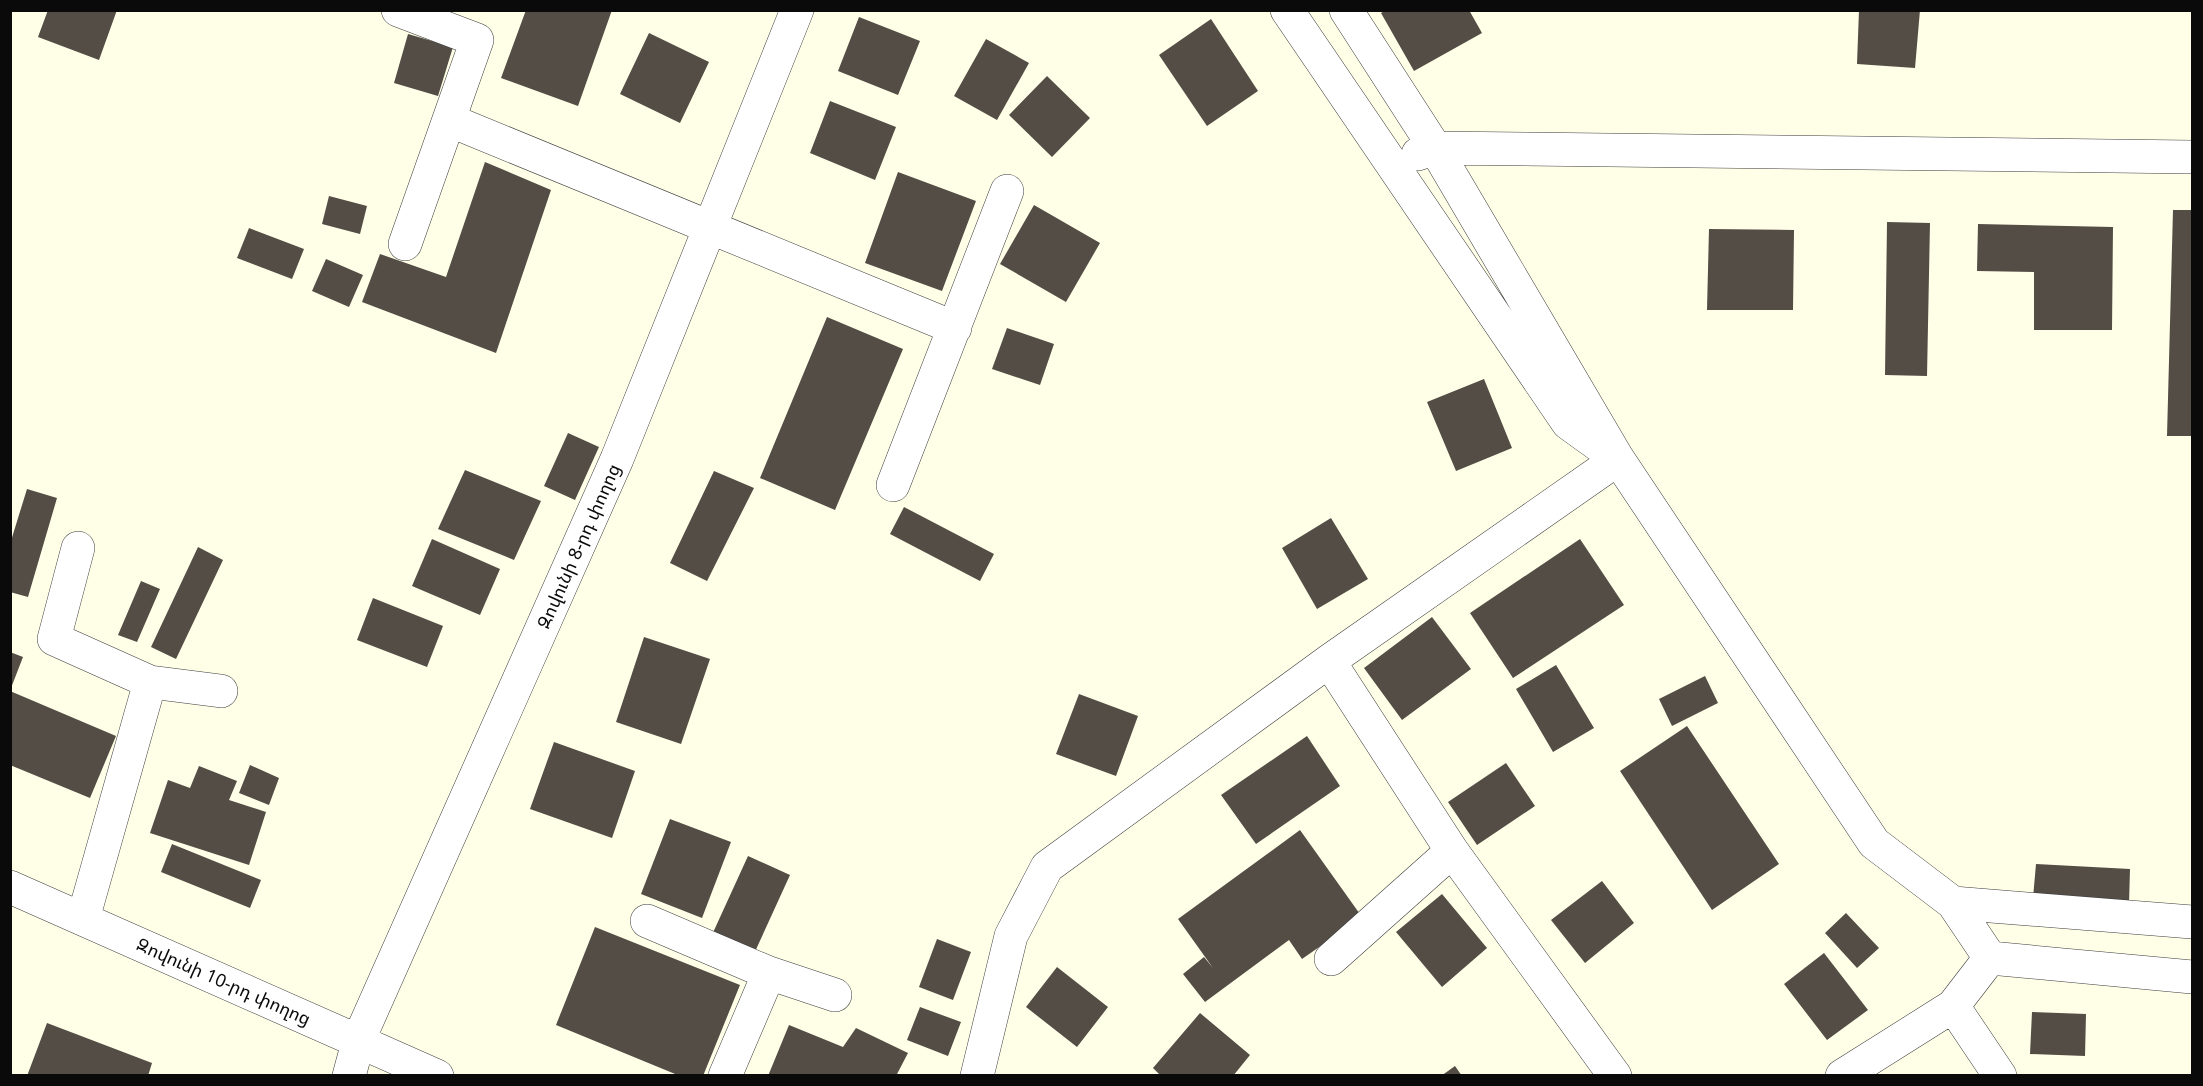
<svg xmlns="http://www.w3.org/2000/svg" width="2203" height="1086" viewBox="0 0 2203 1086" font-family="Georgia,'Noto Sans Armenian',serif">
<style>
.building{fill:#534d46}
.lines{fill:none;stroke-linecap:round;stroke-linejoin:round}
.minor-casing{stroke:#3d3d3d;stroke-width:34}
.minor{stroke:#fff;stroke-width:33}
.labels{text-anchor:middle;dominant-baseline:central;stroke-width:6;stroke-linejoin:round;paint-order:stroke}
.street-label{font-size:18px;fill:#0a0a0a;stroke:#fff}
</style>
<rect width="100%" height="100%" fill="#fffee7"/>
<!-- building -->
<path class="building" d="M 48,10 L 117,10 L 99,60 L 38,37 Z
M 526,10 L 612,10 L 578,106 L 501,78 Z
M 1386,10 L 1469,10 L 1482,33 L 1414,71 L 1381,13 Z
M 1859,10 L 1920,10 L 1915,68 L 1857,64 Z
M 859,17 L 920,41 L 898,95 L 838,71 Z
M 1211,19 L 1258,91 L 1207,126 L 1159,55 Z
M 649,33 L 709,62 L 680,123 L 620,94 Z
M 408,34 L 453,47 L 438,96 L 394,83 Z
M 986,39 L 1029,63 L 997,120 L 954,96 Z
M 1047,76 L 1090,118 L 1052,157 L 1009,115 Z
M 830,101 L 896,127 L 875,180 L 810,153 Z
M 485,162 L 551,190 L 496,353 L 362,302 L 380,254 L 446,277 Z
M 898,172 L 976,201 L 942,291 L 865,263 Z
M 329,196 L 367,206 L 360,234 L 322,224 Z
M 1034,205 L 1100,243 L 1066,302 L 1000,264 Z
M 2173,210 L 2192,210 L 2192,436 L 2167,436 Z
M 1887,222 L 1930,223 L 1927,376 L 1885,375 Z
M 1978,224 L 2113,227 L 2112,330 L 2034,330 L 2034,272 L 1977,271 Z
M 249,228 L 304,249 L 292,279 L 237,258 Z
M 1709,229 L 1794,230 L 1793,310 L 1707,310 Z
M 326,259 L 363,275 L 349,307 L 312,291 Z
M 827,317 L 903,349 L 835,510 L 760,478 Z
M 1007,328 L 1054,344 L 1040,385 L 992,369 Z
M 1484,379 L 1512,448 L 1456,471 L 1427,402 Z
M 568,433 L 599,447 L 575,500 L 544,486 Z
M 465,470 L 541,501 L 514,560 L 438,529 Z
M 714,471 L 754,488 L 707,581 L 670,563 Z
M 27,489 L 57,498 L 28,597 L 10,592 L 10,544 Z
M 904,507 L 994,554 L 980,581 L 890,534 Z
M 1331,518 L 1368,579 L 1317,609 L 1282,548 Z
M 432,539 L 500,569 L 480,615 L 412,586 Z
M 1580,539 L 1624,605 L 1513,678 L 1470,613 Z
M 198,547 L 223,560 L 176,659 L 151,647 Z
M 141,581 L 160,589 L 137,642 L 118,635 Z
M 373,598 L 443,626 L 427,667 L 357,640 Z
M 1432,617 L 1471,669 L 1402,720 L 1364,668 Z
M 644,637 L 710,659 L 681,744 L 616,722 Z
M 10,652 L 23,657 L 11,688 L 10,688 Z
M 1556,665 L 1594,728 L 1553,752 L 1516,689 Z
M 1705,676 L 1718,703 L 1672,726 L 1659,699 Z
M 10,691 L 116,736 L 90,798 L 10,765 Z
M 1079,694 L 1138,716 L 1116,776 L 1056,754 Z
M 1687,726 L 1779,864 L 1712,910 L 1620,771 Z
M 1307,736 L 1340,786 L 1256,844 L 1221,795 Z
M 554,742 L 635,771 L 612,838 L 530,809 Z
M 1506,763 L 1535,806 L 1477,845 L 1448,802 Z
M 250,765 L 279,778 L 269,805 L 239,793 Z
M 199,766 L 237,781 L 229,800 L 266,812 L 249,865 L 150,833 L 168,780 L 190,788 Z
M 670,819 L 731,842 L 702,918 L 641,894 Z
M 1300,830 L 1362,917 L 1302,959 L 1289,940 L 1205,1002 L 1183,974 L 1204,957 L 1213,968 L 1178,919 Z
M 172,844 L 261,880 L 250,908 L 161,872 Z
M 748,856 L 790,875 L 753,956 L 711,937 Z
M 2036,864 L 2130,869 L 2129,904 L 2033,898 Z
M 1602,881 L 1634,923 L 1585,963 L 1551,920 Z
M 1442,894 L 1487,948 L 1442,987 L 1396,932 Z
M 1846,913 L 1879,948 L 1857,968 L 1825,933 Z
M 595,927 L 740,985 L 703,1076 L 680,1076 L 556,1025 Z
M 937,939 L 971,952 L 953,1000 L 919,987 Z
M 1824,953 L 1868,1010 L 1827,1040 L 1784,984 Z
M 1057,967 L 1108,1007 L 1077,1047 L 1026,1007 Z
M 920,1007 L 961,1022 L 948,1056 L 907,1040 Z
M 2032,1012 L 2086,1014 L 2085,1056 L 2030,1054 Z
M 1200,1013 L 1250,1055 L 1233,1076 L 1161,1076 L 1153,1068 Z
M 47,1023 L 152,1063 L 148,1076 L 27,1076 Z
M 789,1025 L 843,1047 L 856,1028 L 908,1053 L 896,1076 L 768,1076 Z
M 1455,1066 L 1462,1076 L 1441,1076 Z"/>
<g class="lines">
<defs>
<path id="minor" d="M 398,10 L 477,40 L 405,244
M 1346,10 L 1435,148 L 1618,459 L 1874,843 L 1953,903 L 2192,922
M 449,120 L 955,328
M 1418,154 L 1435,148 L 2192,157
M 893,485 L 1007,191
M 78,548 L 54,639 L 150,682 L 221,691
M 1329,661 L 1452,851 L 1615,1076
M 10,887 L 437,1076
M 1953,903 L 1990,958 L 2192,977
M 83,919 L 150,682
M 647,921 L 769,973 L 835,995
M 1990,958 L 1953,1006 L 2000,1076
M 1331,959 L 1452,851
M 349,1076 L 359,1039 L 617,459 L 797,10
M 725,1076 L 769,973
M 977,1076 L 1011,936 L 1047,867 L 1329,661 L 1618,459 L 1568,423 L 1287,10
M 1842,1076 L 1953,1006"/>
</defs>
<!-- minor casing -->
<use href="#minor" class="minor-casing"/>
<!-- minor -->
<use href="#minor" class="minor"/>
</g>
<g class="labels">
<!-- street labels -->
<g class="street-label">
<text transform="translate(578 546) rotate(-66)">Զովունի 8-րդ փողոց</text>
<text transform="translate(224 981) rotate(24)">Զովունի 10-րդ փողոց</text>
</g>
</g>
<!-- border -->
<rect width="2203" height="1086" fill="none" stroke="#0a0a0a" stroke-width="24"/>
</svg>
